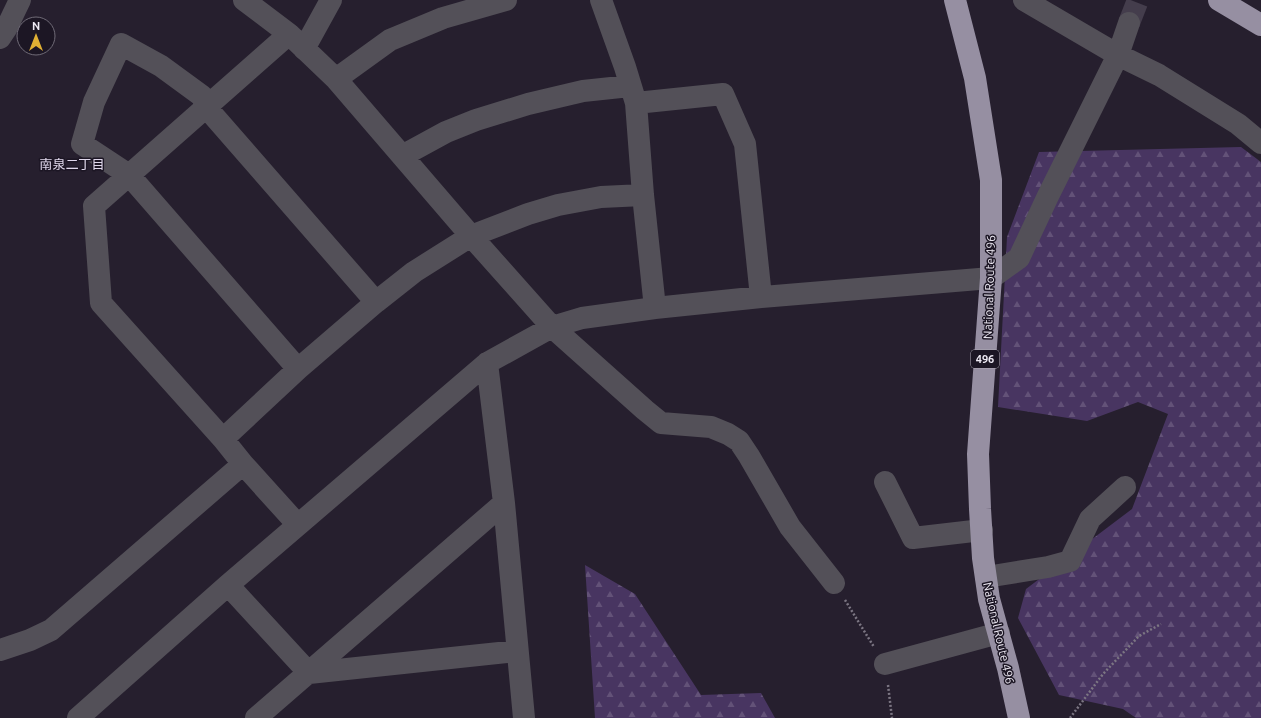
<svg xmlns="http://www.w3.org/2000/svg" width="1261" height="718" viewBox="0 0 1261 718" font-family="Ubuntu,'Noto Sans JP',sans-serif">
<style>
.forest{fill:url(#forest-firs)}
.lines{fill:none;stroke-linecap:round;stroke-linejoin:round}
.minor-tunnel{stroke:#443d4c;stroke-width:22;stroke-dasharray:22 11;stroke-linecap:butt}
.path{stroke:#7c7683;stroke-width:2.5;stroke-dasharray:2 2;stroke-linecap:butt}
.minor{stroke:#535058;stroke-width:22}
.highway{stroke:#968fa2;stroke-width:22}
.labels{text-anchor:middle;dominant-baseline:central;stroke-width:3;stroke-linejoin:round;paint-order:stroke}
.shield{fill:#1c1624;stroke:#afaab6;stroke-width:1}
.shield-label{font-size:11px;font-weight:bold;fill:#eeeaf4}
.street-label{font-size:12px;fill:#eeeaf4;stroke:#1c1624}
.neighbourhood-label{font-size:13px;fill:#e0d8ec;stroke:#1c1624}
</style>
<defs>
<pattern id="forest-firs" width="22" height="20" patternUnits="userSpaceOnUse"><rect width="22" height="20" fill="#483561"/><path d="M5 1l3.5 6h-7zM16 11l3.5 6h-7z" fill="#635278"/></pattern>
</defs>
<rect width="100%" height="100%" fill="#261f2e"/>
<!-- forest -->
<path class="forest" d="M 1241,147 L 1261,162 L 1261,718 L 1136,718 L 1123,709 L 1059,695 L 1018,618 L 1026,589 L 1132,509 L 1168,414 L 1138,402 L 1087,421 L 998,407 L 1007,237 L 1039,152 Z
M 585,565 L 635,594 L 701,695 L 761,693 L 775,718 L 595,718 Z"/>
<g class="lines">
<!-- minor-tunnel -->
<path class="minor-tunnel" d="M 1129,23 L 1138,0"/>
<!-- path -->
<path class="path" d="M 845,600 L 874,647
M 888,685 L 892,718
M 1070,718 L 1103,674 L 1139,636 L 1161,624"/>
<!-- minor -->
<path class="minor" d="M 244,0 L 289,34 L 336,79 L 471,236 L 552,327 L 645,410 L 661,423 L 711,427 L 728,434 L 739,441 L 749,456 L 790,527 L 834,583
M 601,0 L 625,67 L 636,103 L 643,195 L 655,308
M 1024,0 L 1118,55 L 1159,75 L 1238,124 L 1261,143
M 289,34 L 94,206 L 101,303 L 223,439 L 243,464 L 298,525
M 0,38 L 6,29 L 20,0
M 304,49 L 331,0
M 336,79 L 390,40 L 443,18 L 506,0
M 636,103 L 723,94 L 745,144 L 761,297
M 402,156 L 446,132 L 476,120 L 528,104 L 583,91 L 630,86
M 487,363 L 504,503 L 524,718
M 298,369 L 129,175 L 82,144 L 94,102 L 121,44 L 161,66 L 202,96 L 206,107 L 376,302
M 223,439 L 298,369 L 376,302 L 414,272 L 471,236 L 528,214 L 558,205 L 601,197 L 643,195
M 885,482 L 913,538 L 982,530
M 986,577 L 1048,567 L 1070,561 L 1090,519 L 1125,487
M 228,585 L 309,673
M 0,650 L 30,640 L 51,630 L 243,464
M 885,664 L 999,633
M 309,673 L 517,651
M 78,718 L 228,585 L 487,363 L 552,327 L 582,318 L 655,308 L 761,297 L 991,278 L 1019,258 L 1048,196 L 1118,55 L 1129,23
M 256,718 L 504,503"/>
<!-- highway -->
<path class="highway" d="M 955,0 L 975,78 L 991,180 L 991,278 L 978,454 L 980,509 L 983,558 L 989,599 L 1008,668 L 1019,718
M 1219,0 L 1261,25"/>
</g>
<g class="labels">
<!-- shield labels -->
<rect class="shield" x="971" y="350" width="28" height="18" rx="3"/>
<g class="shield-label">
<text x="985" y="359">496</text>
</g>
<!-- street labels -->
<g class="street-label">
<text transform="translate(989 287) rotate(-88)">National Route 496</text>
<text transform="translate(999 633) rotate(77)">National Route 496</text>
</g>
<!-- neighbourhood labels -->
<g class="neighbourhood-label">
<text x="72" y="164">南泉二丁目</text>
</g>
</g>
<!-- north arrow -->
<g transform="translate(36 36)"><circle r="19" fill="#1c1624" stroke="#706b77"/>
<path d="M0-3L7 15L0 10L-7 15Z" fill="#e0b034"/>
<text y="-6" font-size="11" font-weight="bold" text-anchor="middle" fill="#eeeaf4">N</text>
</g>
</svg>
